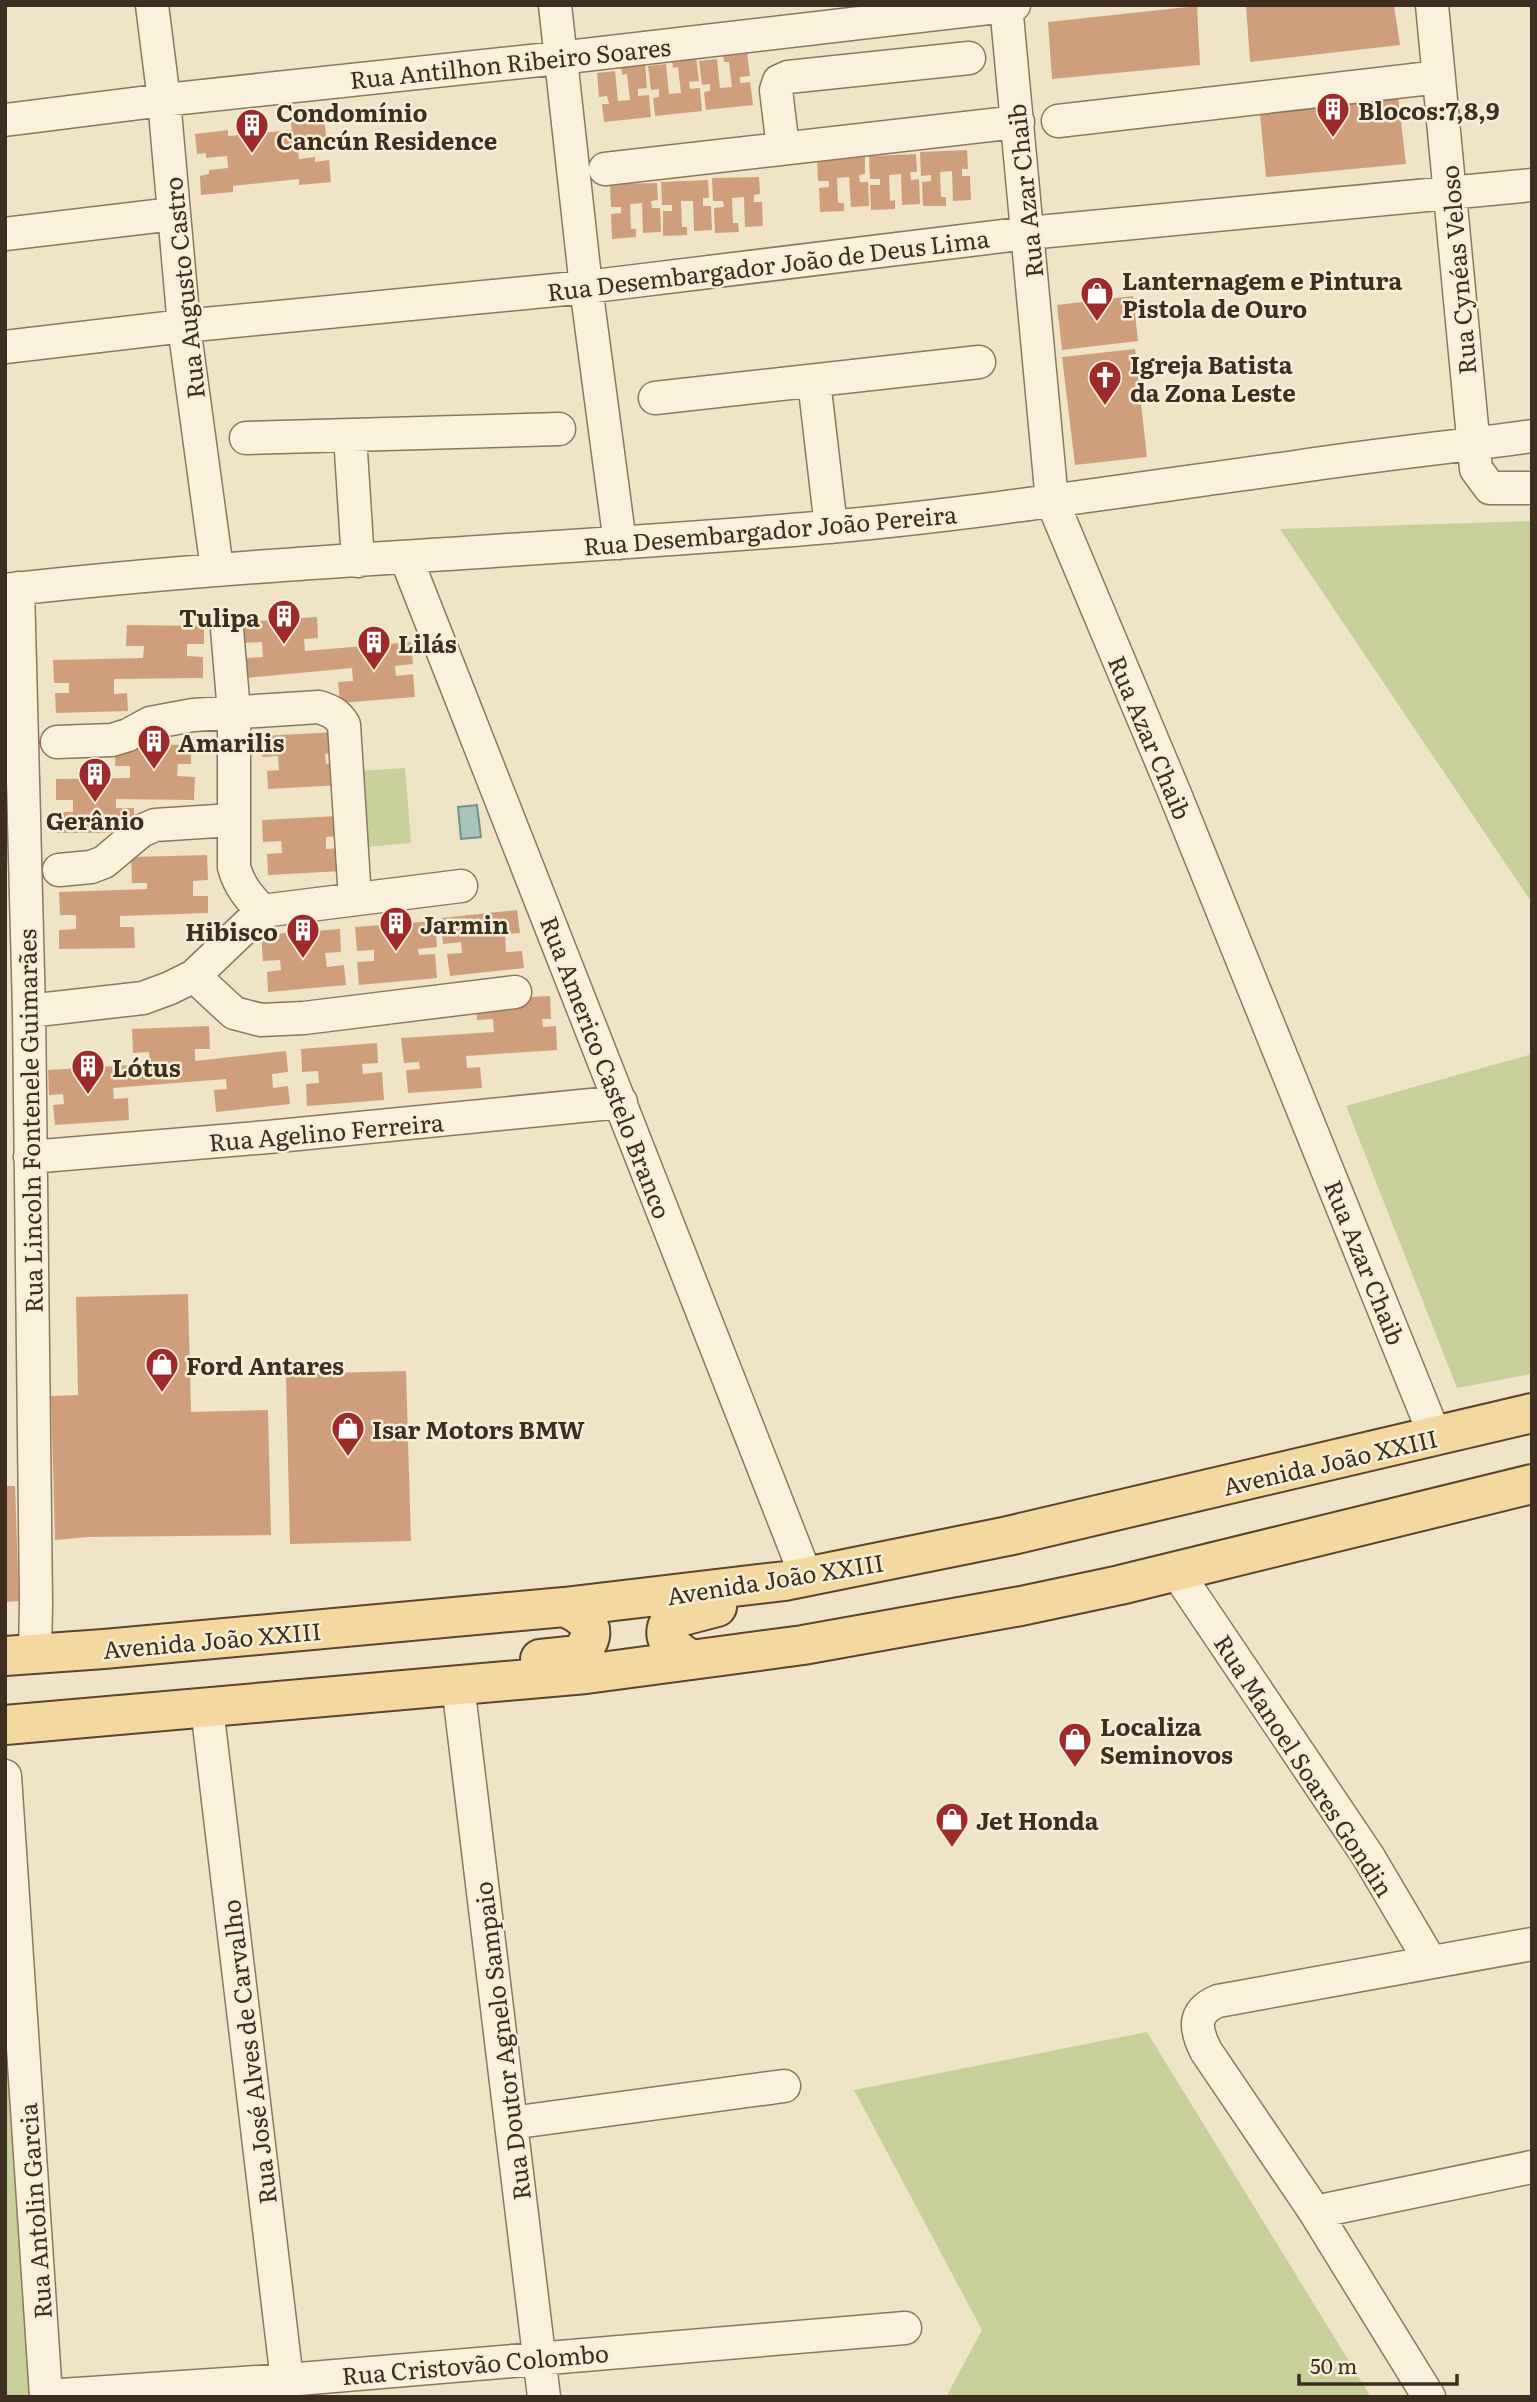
<svg xmlns="http://www.w3.org/2000/svg" width="1537" height="2402" viewBox="0 0 1537 2402" font-family="Literata,serif">
<style>
.green{fill:#c9cf9b}
.water{fill:#a9c4bc;stroke:#6f938a;stroke-width:2}
.building{fill:#cf9f7d}
.lines{fill:none;stroke-linecap:round;stroke-linejoin:round}
.minor-casing{stroke:#8d765c;stroke-width:35}
.major-casing{stroke:#5b4430;stroke-width:42}
.minor{stroke:#faf1dc;stroke-width:32}
.major{stroke:#f3d9a0;stroke-width:38}
.labels{text-anchor:middle;dominant-baseline:central;stroke-width:5;stroke-linejoin:round;paint-order:stroke}
.street-label{font-size:24px;fill:#3d2e20;stroke:#f7eed8}
.poi-label{font-size:24px;font-weight:bold;fill:#3d2e20;stroke:#f7eed8;text-anchor:start}
</style>
<rect width="100%" height="100%" fill="#f0e4c8"/>
<!-- green -->
<path class="green" d="M 1532,521 L 1532,903 L 1280,529 Z
M 405,768 L 411,843 L 367,847 L 361,771 Z
M 1532,1054 L 1532,1374 L 1457,1388 L 1346,1106 Z
M 5,1987 L 41,2397 L 5,2397 Z
M 1147,2032 L 1371,2397 L 946,2397 L 982,2330 L 854,2090 Z"/>
<!-- water -->
<path class="water" d="M 477,805 L 481,837 L 461,839 L 458,807 Z"/>
<!-- building -->
<path class="building" d="M 1246,5 L 1394,5 L 1400,45 L 1250,62 Z
M 1197,6 L 1200,65 L 1052,79 L 1048,22 Z
M 747,51 L 750,76 L 740,77 L 740,83 L 750,82 L 753,105 L 706,110 L 704,92 L 710,91 L 710,84 L 702,85 L 699,61 L 717,59 L 720,88 L 732,87 L 729,62 L 724,62 L 723,54 Z
M 696,57 L 699,81 L 689,82 L 690,89 L 700,88 L 702,111 L 655,116 L 653,98 L 659,97 L 659,89 L 651,90 L 648,66 L 666,64 L 669,94 L 681,93 L 678,67 L 673,68 L 672,59 Z
M 645,63 L 647,88 L 638,89 L 638,96 L 649,95 L 651,117 L 604,122 L 602,104 L 609,104 L 607,96 L 599,97 L 597,73 L 615,71 L 618,101 L 630,100 L 627,74 L 622,75 L 621,66 Z
M 1398,97 L 1406,164 L 1266,177 L 1260,114 Z
M 324,116 L 327,147 L 298,150 L 299,159 L 315,157 L 315,162 L 329,160 L 331,182 L 299,185 L 299,179 L 233,186 L 233,192 L 201,195 L 200,176 L 209,174 L 209,170 L 228,168 L 227,156 L 206,158 L 206,153 L 197,154 L 195,134 L 228,130 L 228,136 L 292,130 L 290,119 Z
M 967,150 L 968,169 L 962,169 L 962,176 L 970,176 L 971,200 L 953,201 L 952,171 L 940,172 L 941,197 L 946,197 L 946,206 L 923,206 L 922,182 L 931,181 L 931,175 L 921,176 L 920,152 Z
M 916,154 L 917,172 L 910,172 L 911,180 L 919,179 L 920,204 L 902,205 L 901,174 L 889,175 L 890,201 L 895,200 L 895,209 L 871,210 L 870,185 L 880,185 L 880,179 L 870,179 L 869,156 Z
M 865,156 L 865,174 L 859,175 L 860,182 L 868,182 L 869,206 L 851,207 L 849,177 L 837,178 L 838,203 L 844,203 L 844,211 L 820,212 L 819,188 L 829,187 L 829,181 L 818,181 L 817,158 Z
M 759,177 L 760,194 L 754,195 L 754,202 L 762,202 L 763,226 L 745,227 L 744,197 L 732,198 L 733,223 L 738,223 L 739,232 L 715,233 L 714,208 L 724,207 L 723,201 L 713,201 L 712,178 Z
M 708,180 L 709,198 L 703,198 L 703,206 L 711,206 L 712,230 L 694,231 L 693,201 L 681,201 L 682,227 L 687,227 L 687,235 L 663,236 L 663,211 L 672,211 L 672,205 L 662,205 L 661,182 Z
M 657,183 L 658,200 L 651,201 L 652,208 L 660,208 L 661,232 L 643,233 L 642,203 L 630,204 L 631,229 L 636,229 L 636,237 L 612,239 L 611,214 L 621,213 L 621,207 L 611,207 L 610,184 Z
M 1133,296 L 1138,341 L 1062,350 L 1057,305 Z
M 1135,349 L 1147,457 L 1075,465 L 1062,357 Z
M 317,617 L 318,638 L 304,639 L 305,651 L 411,642 L 413,664 L 395,666 L 396,676 L 413,674 L 415,697 L 340,703 L 338,682 L 353,681 L 352,668 L 246,678 L 245,658 L 263,657 L 262,642 L 244,643 L 243,622 Z
M 127,625 L 204,626 L 204,644 L 187,644 L 187,656 L 203,657 L 203,678 L 114,679 L 114,694 L 127,693 L 128,711 L 56,713 L 55,693 L 69,693 L 69,683 L 54,683 L 53,660 L 143,658 L 144,646 L 126,646 Z
M 337,732 L 338,753 L 325,754 L 326,764 L 340,763 L 341,785 L 268,789 L 267,771 L 279,770 L 278,756 L 262,757 L 260,736 Z
M 116,744 L 191,745 L 191,764 L 178,764 L 177,776 L 195,777 L 194,800 L 116,799 L 116,808 L 134,808 L 134,833 L 57,833 L 57,812 L 73,812 L 73,800 L 56,800 L 56,779 L 130,778 L 130,766 L 115,766 Z
M 339,816 L 340,836 L 326,837 L 326,849 L 342,848 L 343,871 L 268,875 L 267,854 L 282,853 L 281,841 L 263,842 L 262,820 Z
M 207,855 L 208,880 L 193,881 L 193,896 L 208,896 L 208,913 L 120,916 L 120,927 L 134,927 L 135,948 L 59,949 L 59,930 L 76,929 L 76,915 L 60,915 L 59,892 L 147,889 L 147,883 L 132,883 L 131,857 Z
M 517,910 L 520,933 L 505,934 L 506,952 L 522,951 L 524,968 L 450,976 L 447,954 L 462,953 L 461,942 L 443,944 L 441,918 Z
M 435,921 L 437,947 L 418,949 L 419,955 L 435,954 L 437,978 L 359,985 L 357,962 L 374,961 L 374,950 L 357,951 L 355,927 Z
M 340,929 L 341,952 L 325,953 L 327,967 L 344,965 L 346,985 L 268,992 L 267,972 L 281,970 L 280,960 L 263,961 L 261,935 Z
M 550,996 L 551,1019 L 542,1019 L 543,1027 L 556,1026 L 557,1050 L 466,1056 L 467,1068 L 480,1067 L 482,1088 L 408,1093 L 406,1070 L 420,1069 L 419,1062 L 404,1063 L 401,1038 L 494,1032 L 493,1019 L 477,1020 L 476,1000 Z
M 209,1026 L 210,1049 L 195,1049 L 195,1061 L 286,1051 L 288,1072 L 272,1074 L 273,1088 L 288,1086 L 290,1104 L 216,1112 L 214,1090 L 227,1089 L 226,1079 L 113,1088 L 114,1099 L 128,1098 L 129,1120 L 55,1125 L 53,1105 L 64,1104 L 63,1094 L 49,1095 L 48,1070 L 132,1065 L 150,1066 L 149,1052 L 133,1053 L 132,1029 Z
M 377,1043 L 378,1063 L 362,1064 L 363,1074 L 382,1072 L 384,1100 L 307,1106 L 306,1084 L 319,1083 L 318,1071 L 302,1072 L 301,1049 Z
M 188,1294 L 191,1412 L 268,1410 L 271,1535 L 89,1537 L 55,1540 L 51,1396 L 78,1395 L 76,1297 Z
M 406,1371 L 411,1541 L 290,1544 L 286,1374 Z
M 5,1486 L 15,1486 L 19,1601 L 5,1602 Z"/>
<g class="lines">
<defs>
<path id="minor" d="M 152,5 L 164,100 L 184,326 L 217,569
M 555,5 L 586,287 L 620,543
M 1006,5 L 1052,501 L 1175,794 L 1435,1436
M 1432,5 L 1476,469 L 1490,488 L 1532,488
M 5,120 L 164,100 L 559,58 L 1014,5
M 1058,121 L 1439,77
M 783,148 L 776,90 L 779,81 L 788,77 L 969,58
M 605,169 L 1018,122
M 5,234 L 173,214
M 5,347 L 184,326 L 586,287 L 1028,233 L 1532,185
M 814,381 L 831,527
M 655,398 L 979,362
M 350,436 L 358,561
M 246,438 L 559,429
M 406,558 L 806,1576
M 18,588 L 29,1011 L 36,1603 L 35,1654
M 5,590 C 279,559 554,551 828,527 C 984,513 1139,488 1295,467 C 1373,455 1453,447 1532,436
M 227,629 L 234,712 L 234,867 C 239,886 249,897 262,911
M 57,742 L 112,740 L 128,735 L 150,723 L 193,715 L 319,707 C 331,711 338,714 344,725 L 355,899
M 59,870 L 91,867 L 104,862 L 141,831 L 155,825 L 232,820
M 194,976 L 234,1013 L 261,1020 L 304,1018 L 515,992
M 29,1011 L 143,998 L 170,988 L 194,976 L 262,911 L 461,886
M 30,1157 L 268,1137 L 621,1102
M 1176,1571 L 1368,1856 L 1430,1961
M 458,1685 L 544,2397
M 207,1708 L 289,2397
M 5,1776 L 46,2396 L 287,2380 L 905,2328
M 511,2123 L 784,2086
M 1315,2212 L 1532,2167
M 1429,2397 L 1315,2212 L 1206,2051 C 1195,2029 1192,2012 1218,2001 L 1532,1944"/>
<path id="major" d="M 5,1656 L 104,1649 L 564,1607 L 785,1581 L 1008,1536 L 1532,1413
M 540,1659 L 579,1655 C 600,1631 590,1618 564,1607
M 691,1660 C 675,1649 658,1640 671,1619 L 717,1607
M 5,1725 L 586,1674 L 803,1645 L 1021,1606 L 1120,1585 L 1532,1484"/>
</defs>
<!-- minor casing -->
<use href="#minor" class="minor-casing"/>
<!-- major casing -->
<use href="#major" class="major-casing"/>
<!-- minor -->
<use href="#minor" class="minor"/>
<!-- major -->
<use href="#major" class="major"/>
</g>
<!-- icons -->
<defs>
<symbol id="building-pin" viewBox="-11 -11 22 30"><path d="M0 17L-7.5 6A9.5 9.5 0 1 1 7.5 6Z" fill="#9e2a2b" stroke="#f7eed8"/><path d="M-4-6H4V6H1V3H-1V6H-4ZM-2.5-4.3h1.7v1.8h-1.7ZM.8-4.3h1.7v1.8H.8ZM-2.5-1h1.7V.8h-1.7ZM.8-1h1.7V.8H.8Z" fill="#fff"/></symbol>
<symbol id="shop-pin" viewBox="-11 -11 22 30"><path d="M0 17L-7.5 6A9.5 9.5 0 1 1 7.5 6Z" fill="#9e2a2b" stroke="#f7eed8"/><path d="M-5-2.5h2.3a2.7 3.5 0 0 1 5.4 0H5L5.5 6h-11ZM-1.5-2.5h3a1.5 2.3 0 0 0-3 0Z" fill="#fff"/></symbol>
<symbol id="church-pin" viewBox="-11 -11 22 30"><path d="M0 17L-7.5 6A9.5 9.5 0 1 1 7.5 6Z" fill="#9e2a2b" stroke="#f7eed8"/><path d="M-1.2-6h2.4v3.5h3.3v2.4h-3.3V6h-2.4V-.1h-3.3v-2.4h3.3Z" fill="#fff"/></symbol>
</defs>
<g fill-rule="evenodd">
<use href="#building-pin" x="1314" y="90" width="38" height="52"/>
<use href="#building-pin" x="233" y="106" width="38" height="52"/>
<use href="#shop-pin" x="1078" y="274" width="38" height="52"/>
<use href="#church-pin" x="1086" y="358" width="38" height="52"/>
<use href="#building-pin" x="265" y="597" width="38" height="52"/>
<use href="#building-pin" x="355" y="623" width="38" height="52"/>
<use href="#building-pin" x="135" y="722" width="38" height="52"/>
<use href="#building-pin" x="76" y="755" width="38" height="52"/>
<use href="#building-pin" x="377" y="904" width="38" height="52"/>
<use href="#building-pin" x="284" y="911" width="38" height="52"/>
<use href="#building-pin" x="69" y="1047" width="38" height="52"/>
<use href="#shop-pin" x="143" y="1345" width="38" height="52"/>
<use href="#shop-pin" x="329" y="1409" width="38" height="52"/>
<use href="#shop-pin" x="1056" y="1720" width="38" height="52"/>
<use href="#shop-pin" x="933" y="1800" width="38" height="52"/>
</g>
<g class="labels">
<!-- street labels -->
<g class="street-label">
<text transform="translate(510 62) rotate(-6)">Rua Antilhon Ribeiro Soares</text>
<text transform="translate(1024 191) rotate(-96)">Rua Azar Chaib</text>
<text transform="translate(768 264) rotate(-7)">Rua Desembargador João de Deus Lima</text>
<text transform="translate(1457 270) rotate(-95)">Rua Cynéas Veloso</text>
<text transform="translate(183 288) rotate(-96)">Rua Augusto Castro</text>
<text transform="translate(770 529) rotate(-5)">Rua Desembargador João Pereira</text>
<text transform="translate(1151 737) rotate(67)">Rua Azar Chaib</text>
<text transform="translate(607 1067) rotate(69)">Rua Americo Castelo Branco</text>
<text transform="translate(29 1121) rotate(-91)">Rua Lincoln Fontenele Guimarães</text>
<text transform="translate(326 1131) rotate(-5)">Rua Agelino Ferreira</text>
<text transform="translate(1366 1262) rotate(68)">Rua Azar Chaib</text>
<text transform="translate(1330 1461) rotate(-13)">Avenida João XXIII</text>
<text transform="translate(775 1578) rotate(-9)">Avenida João XXIII</text>
<text transform="translate(212 1639) rotate(-5)">Avenida João XXIII</text>
<text transform="translate(1305 1765) rotate(57)">Rua Manoel Soares Gondin</text>
<text transform="translate(501 2041) rotate(-97)">Rua Doutor Agnelo Sampaio</text>
<text transform="translate(248 2052) rotate(-97)">Rua José Alves de Carvalho</text>
<text transform="translate(34 2211) rotate(-94)">Rua Antolin Garcia</text>
<text transform="translate(475 2363) rotate(-5)">Rua Cristovão Colombo</text>
</g>
<!-- poi labels -->
<g class="poi-label">
<text x="1358" y="109">Blocos:7,8,9</text>
<text x="276" y="111">Condomínio<tspan x="276" dy="28">Cancún Residence</tspan></text>
<text x="1122" y="279">Lanternagem e Pintura<tspan x="1122" dy="28">Pistola de Ouro</tspan></text>
<text x="1130" y="363">Igreja Batista<tspan x="1130" dy="28">da Zona Leste</tspan></text>
<text x="260" y="616" text-anchor="end">Tulipa</text>
<text x="398" y="642">Lilás</text>
<text x="178" y="741">Amarilis</text>
<text x="95" y="819" text-anchor="middle">Gerânio</text>
<text x="420" y="923">Jarmin</text>
<text x="278" y="930" text-anchor="end">Hibisco</text>
<text x="112" y="1066">Lótus</text>
<text x="186" y="1364">Ford Antares</text>
<text x="372" y="1428">Isar Motors BMW</text>
<text x="1100" y="1725">Localiza<tspan x="1100" dy="28">Seminovos</tspan></text>
<text x="976" y="1819">Jet Honda</text>
</g>
</g>
<!-- border -->
<rect width="1537" height="2402" fill="none" stroke="#3d2e20" stroke-width="14"/>
<!-- scale -->
<path d="M1299 2374v10h158v-10" fill="none" stroke="#3d2e20" stroke-width="3.5"/>
<text x="1310" y="2374" font-size="21" fill="#3d2e20" stroke="#f7eed8" stroke-width="5" paint-order="stroke">50 m</text>
</svg>
